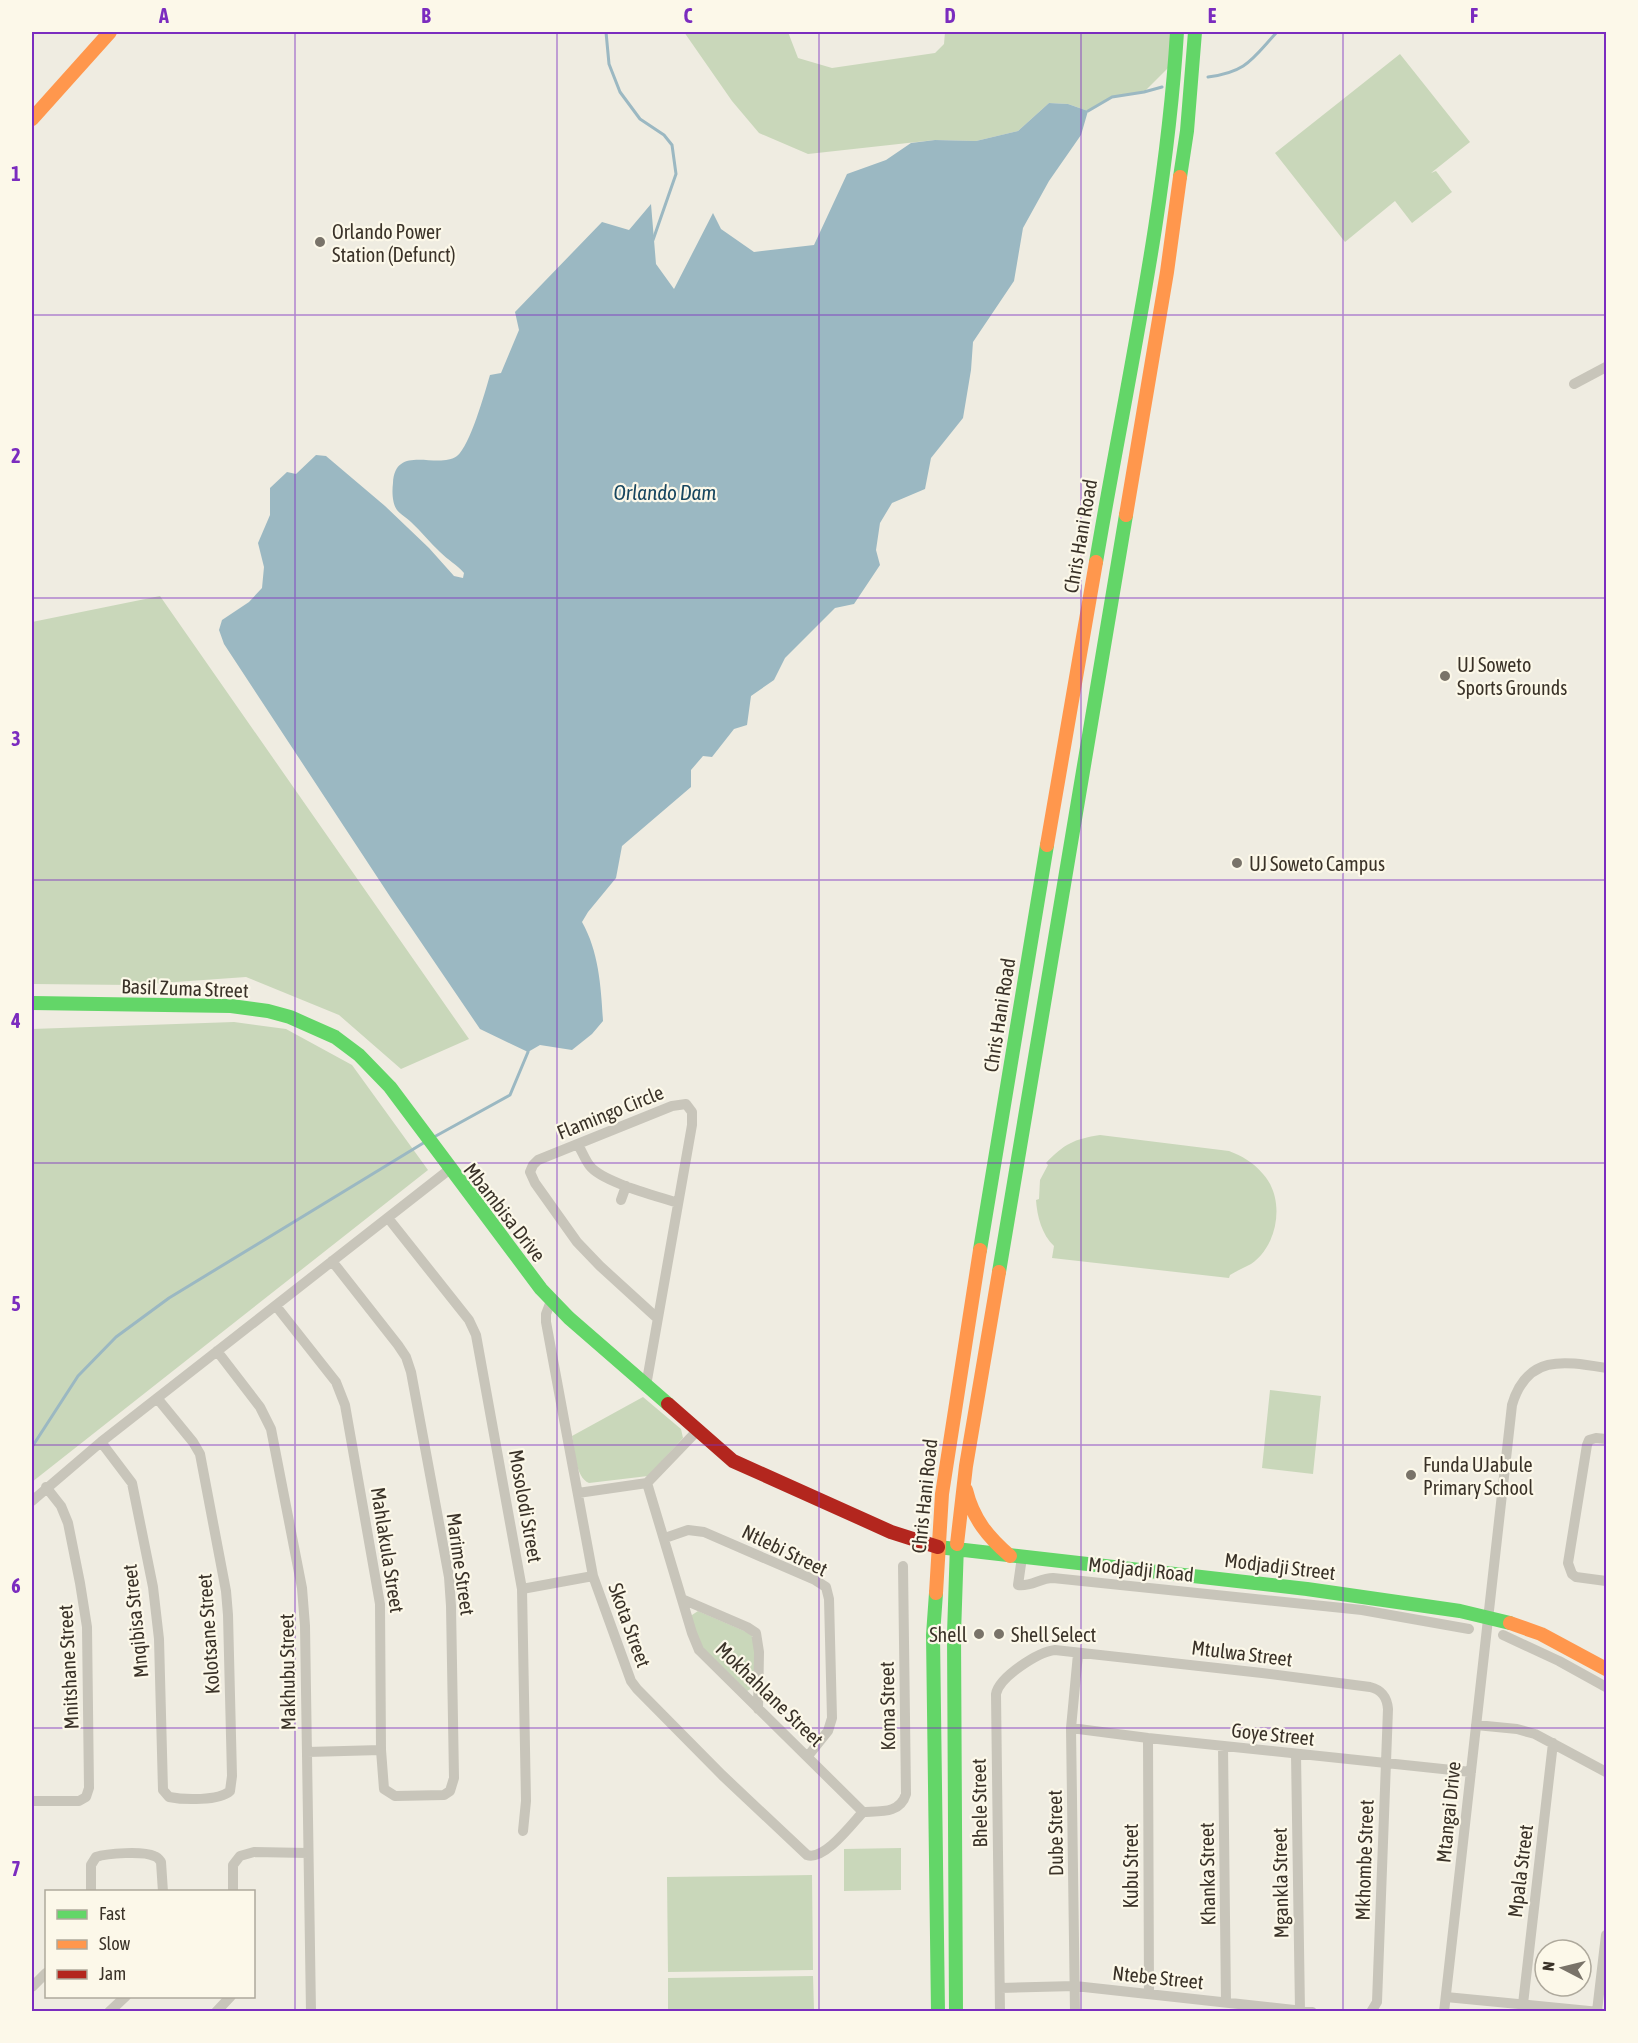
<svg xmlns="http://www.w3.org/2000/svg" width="1638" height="2043" viewBox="0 0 1638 2043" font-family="'Asap Condensed',sans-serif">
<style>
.green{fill:#c9d7ba}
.water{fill:#9bb8c2}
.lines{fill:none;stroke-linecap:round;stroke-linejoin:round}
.stream{stroke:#9bb8c2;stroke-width:3}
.street{stroke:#c8c5ba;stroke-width:10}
.fast{stroke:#63d668;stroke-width:14}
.slow{stroke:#ff974d;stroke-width:14}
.jam{stroke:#b3261e;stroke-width:14}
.grid{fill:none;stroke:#7b2cbf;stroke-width:1.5;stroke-opacity:0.55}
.poi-dot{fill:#797369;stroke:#fcf8e9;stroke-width:2}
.labels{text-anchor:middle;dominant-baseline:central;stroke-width:4.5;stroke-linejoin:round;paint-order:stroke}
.poi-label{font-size:20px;fill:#3a3228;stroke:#fcf8e9;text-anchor:start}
.street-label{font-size:20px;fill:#3a3228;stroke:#fcf8e9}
.water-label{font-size:21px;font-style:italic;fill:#184760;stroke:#fcf8e9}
.neatline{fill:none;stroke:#7b2cbf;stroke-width:2}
.grid-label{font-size:20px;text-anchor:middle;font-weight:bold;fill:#7b2cbf}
</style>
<rect width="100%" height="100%" fill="#efece1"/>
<!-- green -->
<path class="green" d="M 684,32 L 788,32 L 798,58 L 832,68 L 935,53 L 944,44 L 945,32 L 1174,32 L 1175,61 L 1144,92 L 1112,97 L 1088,111 L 1068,104 L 1049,103 L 1018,131 L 976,141 L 935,140 L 808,154 L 759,133 L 732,101 Z
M 1400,54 L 1470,142 L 1431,173 L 1436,171 L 1452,192 L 1412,223 L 1395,201 L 1345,242 L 1275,153 Z
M 160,596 L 469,1039 L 401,1069 L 339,1015 L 246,977 L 133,985 L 32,984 L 32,622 Z
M 234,1022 L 286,1029 L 352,1065 L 428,1170 L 32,1482 L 32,1029 Z
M 1100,1135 L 1229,1151 C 1242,1156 1253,1162 1263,1174 C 1286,1199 1278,1246 1251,1264 C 1244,1268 1236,1271 1230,1275 L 1229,1278 L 1052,1258 L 1054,1246 C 1042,1235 1037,1216 1036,1200 L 1039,1199 L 1040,1180 L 1048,1165 L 1046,1163 C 1064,1144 1074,1139 1100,1135 Z
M 1270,1390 L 1321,1396 L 1313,1474 L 1262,1468 Z
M 643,1397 L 681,1429 L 683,1438 L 648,1476 L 589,1483 C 575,1477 575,1450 572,1436 Z
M 698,1611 L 749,1633 L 755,1640 L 754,1687 L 747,1691 L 700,1645 L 692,1619 L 692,1615 Z
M 901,1848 L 901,1890 L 844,1891 L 844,1849 Z
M 812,1875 L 813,1970 L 668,1972 L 667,1877 Z
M 813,1976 L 814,2011 L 668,2011 L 668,1978 Z"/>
<!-- water -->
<path class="water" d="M 1049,103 L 1068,104 L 1088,111 L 1081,135 L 1049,181 L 1023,228 L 1014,281 L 973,342 L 971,370 L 963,418 L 931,458 L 925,489 L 892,503 L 880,523 L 876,550 L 880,565 L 854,604 L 835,608 L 785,658 L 774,680 L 751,696 L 747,725 L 734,729 L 712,757 L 703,756 L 691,770 L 691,787 L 622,846 L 616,878 L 588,912 L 582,922 C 599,952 601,987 603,1021 L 592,1034 L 572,1050 L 540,1045 L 528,1052 L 480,1029 L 391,898 L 224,644 L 219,630 L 222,620 L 249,602 L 262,588 L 264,567 L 258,543 L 270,515 L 270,488 L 287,472 L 296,474 L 316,455 L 326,456 L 385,506 L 429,548 L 454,576 L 463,578 L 464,573 C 456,564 448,560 440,552 C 430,543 421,531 411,522 C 407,518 400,514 397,510 C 392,503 392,491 393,483 C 395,443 438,470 457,456 C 470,446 485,392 490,375 L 501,373 L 519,330 L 515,312 L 602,222 L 629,230 L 651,204 L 656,264 L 674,289 L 713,213 L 721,229 L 754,252 L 814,245 L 847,174 L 886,160 L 911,143 L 935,140 L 976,141 L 1018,131 Z"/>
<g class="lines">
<!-- stream -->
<path class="stream" d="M 606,32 L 609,64 L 620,92 L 640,119 L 664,135 L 672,145 L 676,174 L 653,240
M 1208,77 C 1247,72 1252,59 1277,32
M 1088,111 L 1112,97 L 1144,92 L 1162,87
M 434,1137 L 510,1095 L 528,1052 L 528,1049
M 32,1447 L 78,1376 L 116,1337 L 169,1298 L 425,1142"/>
<!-- street -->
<path class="street" d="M 1574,384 L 1606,367
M 578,1145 C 582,1151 585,1160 590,1166 C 602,1182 657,1196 678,1203
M 621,1200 L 626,1186
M 388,1218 L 469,1320 L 476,1335 L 522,1589 L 526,1801 L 523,1831
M 551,1301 L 546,1314 L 546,1322 L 593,1576 L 631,1681 L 637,1689 L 722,1775 L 807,1855 C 824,1861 851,1825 863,1812
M 276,1306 L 336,1382 L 345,1405 L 380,1604 L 381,1750 L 384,1789 L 395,1796 L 444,1795 L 450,1791 L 454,1778 L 451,1606 L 449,1577 L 411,1372 L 406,1357 L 398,1345 L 332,1261
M 217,1351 L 260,1407 L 271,1429 L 302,1588 L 305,1626 L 311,2012
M 646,1386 L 692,1125 L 692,1112 L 686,1104 L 672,1106 L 538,1160 L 533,1165 L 530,1172 L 535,1183 L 577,1242 L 600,1266 L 657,1318
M 1606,1439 L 1596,1438 L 1589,1440 L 1587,1445 L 1568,1563 L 1572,1574 L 1576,1577 L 1606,1581
M 101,1442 L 132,1483 L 153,1587 L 159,1639 L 163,1790 L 169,1797 C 184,1800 219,1801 230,1791 L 232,1776 L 228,1615 L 226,1591 L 200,1454 L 193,1442 L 157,1398
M 647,1483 L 692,1633 L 699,1650 L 863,1812
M 578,1493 L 647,1483 L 697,1431
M 32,1501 L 101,1442 L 450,1169
M 665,1538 L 688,1530 L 704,1532 L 815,1580 L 826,1587 L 829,1599 L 832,1718 L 828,1731 L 808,1756
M 1022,1557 L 1018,1585 C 1031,1587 1040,1578 1053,1578 L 1362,1610 L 1469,1629
M 522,1589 L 593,1576
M 682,1599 L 747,1627 L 756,1633 L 759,1652 L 758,1709
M 1503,1635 L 1559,1661 L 1606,1687
M 1476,1725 L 1517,1729 L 1535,1734 L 1606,1772
M 1071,1728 L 1148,1738 L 1471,1772
M 1148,1738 L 1149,1994
M 1223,1746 L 1226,2002
M 307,1752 L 381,1750
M 1296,1754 L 1300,2010
M 32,1801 L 79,1801 L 86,1797 L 89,1788 L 87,1627 L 80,1583 L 68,1523 L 61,1506 L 46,1487
M 863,1812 C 880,1811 900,1814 906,1794 L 903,1566
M 91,1892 L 91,1865 L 96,1857 C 107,1853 144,1851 154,1856 C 158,1857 159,1859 161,1862 L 163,1892
M 233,1892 L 233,1865 L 240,1856 L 254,1852 L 308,1853
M 32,1987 L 46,1973
M 1000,1988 L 1075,1986 L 1312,2012
M 1446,1997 L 1599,2012
M 1523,2004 L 1553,1743
M 1597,2011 L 1606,1935
M 109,2012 L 126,1996
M 216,2012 L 231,1996
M 1000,2012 L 996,1694 C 999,1677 1038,1652 1055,1650 L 1262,1673 L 1370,1687 C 1382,1690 1387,1697 1388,1709 L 1377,2002 L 1371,2012
M 1075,2012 L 1071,1728 L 1078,1654
M 1444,2012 L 1512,1405 C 1527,1354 1564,1361 1606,1368"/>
<!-- fast -->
<path class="fast" d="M 1180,177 L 1187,131 L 1195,32
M 1096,562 C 1126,384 1166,212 1177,32
M 32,1003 L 231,1006 L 268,1011 L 290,1017 L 335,1037 L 359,1055 L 390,1087 L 541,1289 L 569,1318 L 668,1404
M 980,1250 L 1047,845
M 999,1272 L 1126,515
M 938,1547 L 1307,1589 L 1460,1611 L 1510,1623
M 936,1593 L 933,1635 L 938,2012
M 956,2012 L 954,1634 L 957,1544"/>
<!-- slow -->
<path class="slow" d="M 32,119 L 110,32
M 1126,515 L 1167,272 L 1180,177
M 1047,845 L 1096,562
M 966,1490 C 973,1519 988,1537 1010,1556
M 957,1544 L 966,1466 L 999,1272
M 936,1593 L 942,1494 L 980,1250
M 1510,1623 L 1541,1634 L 1606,1669"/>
<!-- jam -->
<path class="jam" d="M 668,1404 L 733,1461 L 891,1532 L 938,1547"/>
</g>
<!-- grid -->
<path class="grid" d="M 295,32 L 295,2012M 557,32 L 557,2012M 819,32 L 819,2012M 1081,32 L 1081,2012M 1343,32 L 1343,2012M 32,315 L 1606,315M 32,598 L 1606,598M 32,880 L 1606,880M 32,1163 L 1606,1163M 32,1445 L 1606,1445M 32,1728 L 1606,1728"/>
<!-- markers -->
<g class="poi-dot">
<circle cx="320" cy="242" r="6"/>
<circle cx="1445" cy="676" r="6"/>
<circle cx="1237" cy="863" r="6"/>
<circle cx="1411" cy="1475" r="6"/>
<circle cx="979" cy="1634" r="6"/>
<circle cx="999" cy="1634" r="6"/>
</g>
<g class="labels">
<!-- poi labels -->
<g class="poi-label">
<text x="332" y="231">Orlando Power<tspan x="332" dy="23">Station (Defunct)</tspan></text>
<text x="1457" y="664">UJ Soweto<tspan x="1457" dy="23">Sports Grounds</tspan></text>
<text x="1249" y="863">UJ Soweto Campus</text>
<text x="1423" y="1464">Funda UJabule<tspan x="1423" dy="23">Primary School</tspan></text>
<text x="967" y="1634" text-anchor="end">Shell</text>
<text x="1011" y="1634">Shell Select</text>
</g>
<!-- street labels -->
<g class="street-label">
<text transform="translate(1080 536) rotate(-80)">Chris Hani Road</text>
<text transform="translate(185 988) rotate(2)">Basil Zuma Street</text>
<text transform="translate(999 1015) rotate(-81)">Chris Hani Road</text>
<text transform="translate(610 1112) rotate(-22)">Flamingo Circle</text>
<text transform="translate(505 1212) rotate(52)">Mbambisa Drive</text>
<text transform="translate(924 1496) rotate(-84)">Chris Hani Road</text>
<text transform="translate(526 1506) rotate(80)">Mosolodi Street</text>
<text transform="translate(388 1550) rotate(81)">Mahlakula Street</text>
<text transform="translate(785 1550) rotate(26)">Ntlebi Street</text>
<text transform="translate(461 1564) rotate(82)">Marime Street</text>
<text transform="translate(1280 1566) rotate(7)">Modjadji Street</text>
<text transform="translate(1141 1569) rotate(6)">Modjadji Road</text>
<text transform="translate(135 1621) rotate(-96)">Mnqibisa Street</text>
<text transform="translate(630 1625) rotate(70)">Skota Street</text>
<text transform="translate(208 1634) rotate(-94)">Kolotsane Street</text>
<text transform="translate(1242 1653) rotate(7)">Mtulwa Street</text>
<text transform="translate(68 1667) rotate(-93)">Mnitshane Street</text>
<text transform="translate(287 1672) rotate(-91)">Makhubu Street</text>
<text transform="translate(770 1694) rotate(44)">Mokhahlane Street</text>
<text transform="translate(887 1706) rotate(-91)">Koma Street</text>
<text transform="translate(1273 1734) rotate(6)">Goye Street</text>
<text transform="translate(979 1803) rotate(-91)">Bhele Street</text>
<text transform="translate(1448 1812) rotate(-84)">Mtangai Drive</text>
<text transform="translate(1055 1833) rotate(-91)">Dube Street</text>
<text transform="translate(1364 1860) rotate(-88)">Mkhombe Street</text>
<text transform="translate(1130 1866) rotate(-90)">Kubu Street</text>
<text transform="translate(1520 1871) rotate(-83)">Mpala Street</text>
<text transform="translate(1207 1874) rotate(-91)">Khanka Street</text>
<text transform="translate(1280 1883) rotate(-91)">Mgankla Street</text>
<text transform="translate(1158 1977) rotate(6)">Ntebe Street</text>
</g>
<!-- water labels -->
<g class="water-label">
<text x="665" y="492">Orlando Dam</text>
</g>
</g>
<!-- border -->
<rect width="1638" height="2043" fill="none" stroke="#fcf8e9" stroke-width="66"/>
<!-- legend -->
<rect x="45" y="1890" width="210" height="108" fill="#fcf8e9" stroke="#aea99c" stroke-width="1.5"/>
<rect x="57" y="1910" width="30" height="9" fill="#63d668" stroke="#aea99c" stroke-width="1.5"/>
<text x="99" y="1920" font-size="18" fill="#3a3228">Fast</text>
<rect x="57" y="1940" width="30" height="9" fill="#ff974d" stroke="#aea99c" stroke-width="1.5"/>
<text x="99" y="1950" font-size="18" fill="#3a3228">Slow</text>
<rect x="57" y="1970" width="30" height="9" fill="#b3261e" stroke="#aea99c" stroke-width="1.5"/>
<text x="99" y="1980" font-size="18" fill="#3a3228">Jam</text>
<!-- north arrow -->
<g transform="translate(1563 1968) rotate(277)"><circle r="28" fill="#fcf8e9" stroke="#aea99c" stroke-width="1.5"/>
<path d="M0-4.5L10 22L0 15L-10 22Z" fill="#797369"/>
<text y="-9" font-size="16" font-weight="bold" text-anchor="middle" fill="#3a3228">N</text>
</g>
<rect x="33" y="33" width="1572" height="1977" class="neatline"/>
<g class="grid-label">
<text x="164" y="23">A</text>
<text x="426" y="23">B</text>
<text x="688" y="23">C</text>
<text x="950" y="23">D</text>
<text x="1212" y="23">E</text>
<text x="1474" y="23">F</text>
<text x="16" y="181">1</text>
<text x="16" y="463">2</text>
<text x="16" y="746">3</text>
<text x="16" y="1028">4</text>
<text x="16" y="1311">5</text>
<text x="16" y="1593">6</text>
<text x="16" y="1876">7</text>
</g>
</svg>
